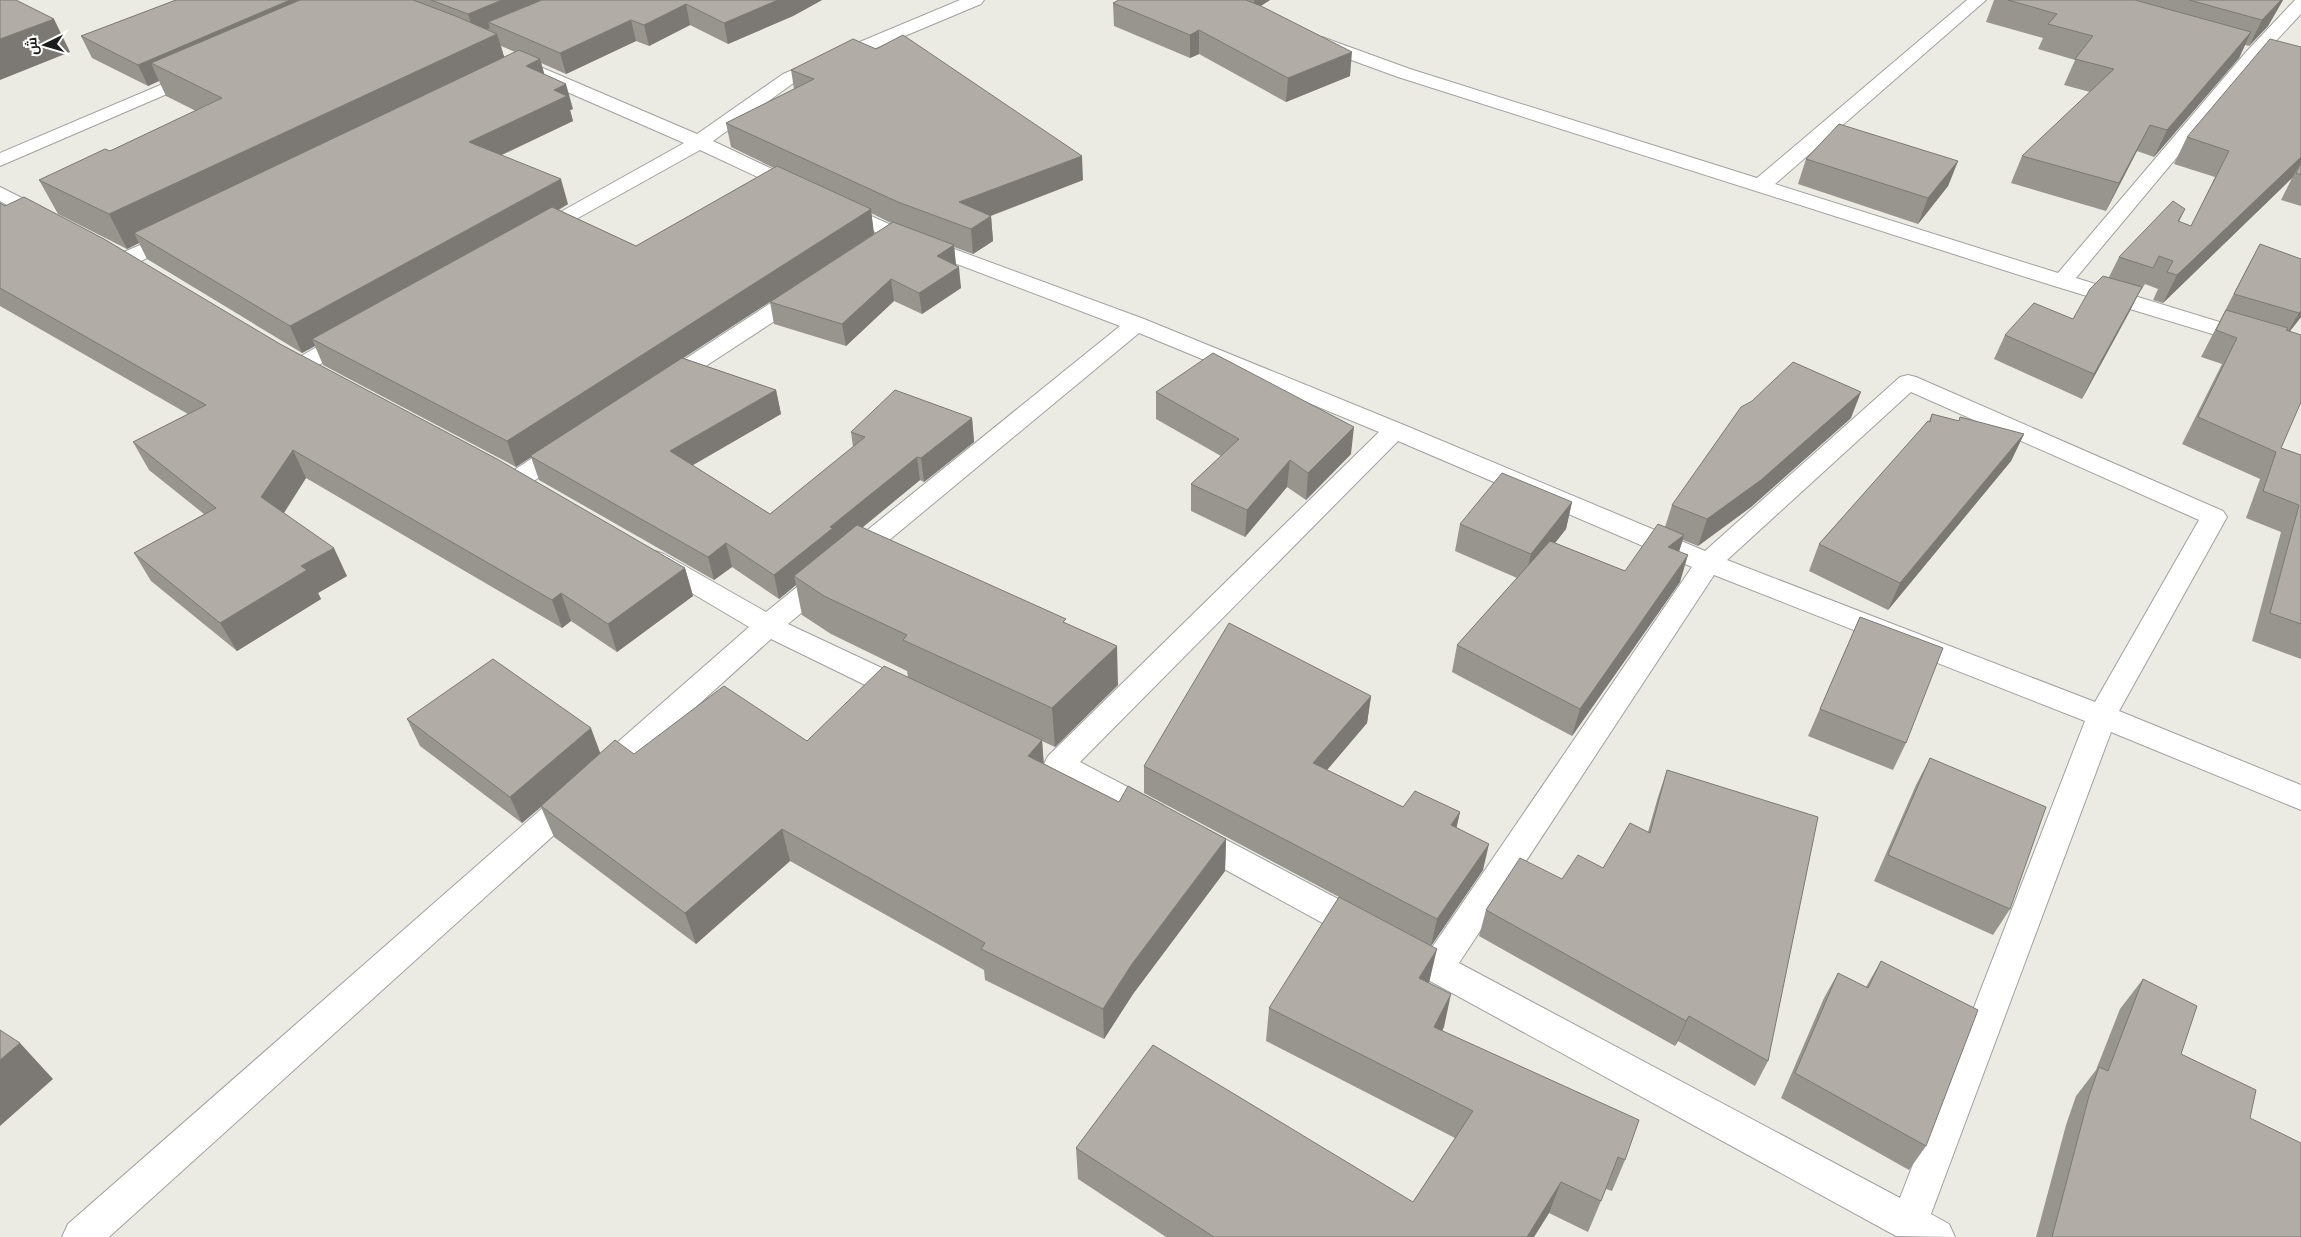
<svg xmlns="http://www.w3.org/2000/svg" width="2301" height="1237" viewBox="0 0 2301 1237" font-family="Helvetica,Cairo,sans-serif">
<style>
.lines{fill:none;stroke-linecap:round;stroke-linejoin:round}
.minor-casing{stroke:#a0a0a0;stroke-width:2}
.minor{fill:#fff;fill-rule:evenodd}
.wall{fill:#98958f;fill-rule:evenodd}
.shaded-wall{fill:#7c7974}
.building{fill:#b1ada6;stroke:#7c7974}
</style>
<rect width="100%" height="100%" fill="#ecebe3"/>
<g class="lines">
<defs>
<path id="minor" d="M 960,0 L 984,0 L 981,4 L 795,82 L 713,141 L 806,185 L 809,189 L 806,193 L 799,195 L 792,193 L 700,150 L 544,237 L 537,239 L 530,237 L 527,233 L 530,229 L 684,143 L 526,74 L 523,70 L 526,66 L 538,66 L 697,134 L 783,74 Z
M 1967,0 L 1986,0 L 1775,184 L 2058,273 L 2246,52 L 2295,0 L 2301,0 L 2301,14 L 2258,60 L 2076,278 L 2301,347 L 2301,361 L 2054,286 L 1398,77 L 1310,45 L 1307,41 L 1310,37 L 1322,37 L 1410,69 L 1757,178 Z
M 198,69 L 204,70 L 207,74 L 204,78 L 0,166 L 0,153 Z
M 0,187 L 54,214 L 57,218 L 54,222 C 37,227 15,209 0,201 Z
M 840,202 L 900,229 L 1144,319 L 1404,425 L 1705,551 L 1900,377 L 1908,375 L 1916,377 L 2223,511 L 2227,517 L 2119,711 L 2301,785 L 2301,810 L 2111,732 L 1931,1214 L 1949,1224 L 1955,1237 L 1896,1236 L 1410,970 L 1405,960 L 1410,950 L 1422,946 L 1431,949 L 1692,567 L 1398,441 L 1080,762 L 1164,806 L 1168,815 L 1164,824 L 1153,827 L 1142,824 L 1048,772 L 1044,764 L 1048,756 L 1379,432 L 1139,333 L 788,624 L 916,684 L 920,692 L 916,700 L 906,703 L 896,700 L 771,639 L 109,1237 L 62,1237 L 68,1224 L 749,627 L 646,566 L 642,560 L 646,554 L 655,551 L 664,554 L 766,612 L 1120,326 L 886,237 L 833,212 L 830,208 L 833,204 ZM 1911,392 L 2199,520 L 2095,702 L 1727,560 ZM 1714,575 L 2085,721 L 1900,1198 L 1459,963 Z
M 178,229 L 185,231 L 189,235 L 185,239 L 135,264 L 127,265 L 119,264 L 116,259 L 119,254 Z
M 802,286 L 810,288 L 813,293 L 810,298 L 672,388 L 664,390 L 656,388 L 652,383 L 656,378 L 794,288 Z
M 351,330 L 359,332 L 362,337 L 359,342 L 310,370 L 302,372 L 294,370 L 290,365 L 294,360 L 343,332 Z
M 566,440 L 575,442 L 578,448 L 575,454 L 526,486 L 517,488 L 508,486 L 504,480 L 508,474 L 557,442 Z
M 1193,824 L 1204,828 L 1374,918 L 1378,928 L 1374,938 L 1362,942 L 1350,938 L 1182,846 L 1177,837 L 1182,828 Z"/>
</defs>
<!-- minor casing -->
<use href="#minor" class="minor-casing"/>
<!-- minor -->
<use href="#minor" class="minor"/>
</g>
<!-- wall -->
<path class="wall" d="M 176,0 L 822,0 L 793,16 L 728,44 L 690,25 L 649,46 L 636,41 L 566,74 L 541,63 L 544,74 L 573,109 L 570,110 L 573,121 L 502,155 L 568,204 L 559,210 L 636,246 L 774,168 L 731,147 L 726,123 L 794,89 L 791,70 L 1083,180 L 991,216 L 993,241 L 973,254 L 954,247 L 956,265 L 961,288 L 922,314 L 894,301 L 846,346 L 774,324 L 770,302 L 683,358 L 776,390 L 781,414 L 692,465 L 770,514 L 853,447 L 851,432 L 972,418 L 974,442 L 924,482 L 920,480 L 862,528 L 1066,623 L 1118,685 L 1055,747 L 1042,741 L 1044,764 L 1119,802 L 1226,839 L 1225,871 L 1133,994 L 1104,1039 L 985,980 L 984,970 L 790,861 L 696,944 L 554,837 L 541,807 L 522,823 L 420,746 L 407,719 L 600,753 L 634,754 L 807,741 L 908,677 L 907,671 L 831,634 L 802,615 L 796,585 L 779,599 L 732,567 L 714,580 L 539,480 L 531,457 L 516,467 L 323,365 L 315,346 L 302,353 L 147,259 L 139,243 L 127,249 L 58,214 L 39,180 L 110,151 L 196,111 L 166,96 L 159,81 L 148,86 L 92,58 L 81,36 ZM 501,46 L 515,52 L 504,57 ZM 871,213 L 891,223 L 874,234 Z
M 1119,0 L 1270,0 L 1261,6 L 1350,76 L 1286,102 L 1199,54 L 1190,58 L 1114,26 L 1113,3 Z
M 1994,0 L 2283,0 L 2268,26 L 2249,46 L 2245,45 L 2239,58 L 2154,157 L 2137,151 L 2106,211 L 2011,183 L 2022,156 L 2090,92 L 2064,85 L 2075,60 L 2038,49 L 2043,38 L 1986,22 Z
M 2301,47 L 2301,206 L 2281,200 L 2292,178 L 2163,303 L 2153,300 L 2158,289 L 2145,284 L 2138,295 L 2082,399 L 1994,359 L 2005,335 L 2073,319 L 2109,277 L 2119,257 L 2185,209 L 2179,222 L 2191,226 L 2215,177 L 2174,164 L 2187,137 Z
M 1806,159 L 1958,161 L 1948,186 L 1918,224 L 1798,184 Z
M 0,203 L 280,344 L 685,568 L 693,596 L 617,652 L 571,621 L 562,628 L 306,478 L 284,513 L 347,576 L 318,593 L 321,599 L 237,651 L 151,581 L 134,553 L 204,514 L 149,470 L 133,442 L 188,414 L 0,306 Z
M 2260,244 L 2301,259 L 2301,317 L 2290,331 L 2281,448 L 2301,455 L 2301,659 L 2252,641 L 2281,532 L 2246,518 L 2260,479 L 2182,444 L 2222,364 L 2201,357 L 2246,270 Z
M 1156,392 L 1351,454 L 1306,500 L 1287,487 L 1245,537 L 1191,511 L 1191,484 L 1221,456 L 1156,419 Z
M 1932,414 L 1959,421 L 1960,417 L 2024,434 L 2011,461 L 1888,610 L 1809,571 L 1819,544 L 1929,421 Z
M 1851,418 L 1751,507 L 1698,546 L 1683,540 L 1679,551 L 1680,582 L 1572,736 L 1452,672 L 1457,645 L 1517,578 L 1455,551 L 1460,524 L 1572,502 L 1566,529 L 1555,543 L 1625,571 L 1665,527 L 1672,505 Z
M 1860,617 L 1906,743 L 1893,770 L 1808,736 Z
M 1371,696 L 1367,723 L 1327,770 L 1403,807 L 1460,812 L 1456,828 L 1483,870 L 1431,946 L 1144,793 L 1144,766 Z
M 1930,758 L 2010,909 L 1993,935 L 1874,881 L 1916,785 Z
M 1667,770 L 1768,1061 L 1755,1086 L 1678,1041 L 1675,1046 L 1479,936 L 1486,910 L 1603,868 L 1648,832 L 1658,797 Z
M 1881,961 L 1926,1146 L 1909,1170 L 1781,1098 L 1824,998 L 1838,973 L 1866,987 Z
M 2143,979 L 2181,1054 L 2250,1118 L 2301,1237 L 2036,1237 L 2066,1125 L 2076,1096 L 2096,1070 L 2120,1009 Z
M 1429,983 L 1444,1027 L 1442,1030 L 1625,1160 L 1612,1191 L 1606,1189 L 1588,1232 L 1549,1213 L 1534,1237 L 1166,1237 L 1078,1179 L 1076,1148 L 1413,1202 L 1455,1138 L 1266,1041 L 1269,1008 Z"/>
<!-- shaded-wall -->
<path class="shaded-wall" d="M 290,0 L 347,0 L 151,63 L 159,81 L 148,86 L 138,65 Z
M 502,0 L 558,0 L 488,22 L 490,28 L 475,35 L 468,14 Z
M 778,0 L 822,0 L 793,16 L 728,44 L 724,23 Z
M 1254,0 L 1270,0 L 1254,10 Z
M 2281,0 L 2283,0 L 2268,26 L 2249,46 L 2262,20 Z
M 686,4 L 690,25 L 649,46 L 644,25 Z
M 54,19 L 70,52 L 0,80 L 0,39 Z
M 631,20 L 636,41 L 566,74 L 560,53 Z
M 1199,30 L 1199,54 L 1190,58 L 1190,35 Z
M 2251,32 L 2239,58 L 2154,157 L 2167,130 Z
M 497,34 L 507,66 L 134,233 L 139,243 L 127,249 L 109,214 Z
M 1352,52 L 1350,76 L 1286,102 L 1288,78 Z
M 540,59 L 547,83 L 526,66 Z
M 566,84 L 573,109 L 570,110 L 573,121 L 477,166 L 469,142 L 554,90 Z
M 2150,125 L 2137,151 L 2106,211 L 2119,183 Z
M 1082,156 L 1083,180 L 963,226 L 959,202 Z
M 2301,157 L 2301,162 L 2292,178 L 2163,303 L 2177,275 Z
M 1958,161 L 1948,186 L 1918,224 L 1928,198 Z
M 561,179 L 568,204 L 319,343 L 312,339 L 315,346 L 302,353 L 290,326 Z
M 871,209 L 874,234 L 516,467 L 507,441 Z
M 991,216 L 993,241 L 973,254 L 971,229 Z
M 954,245 L 956,266 L 937,256 Z
M 959,267 L 961,288 L 922,314 L 919,293 Z
M 891,279 L 894,301 L 846,346 L 842,324 Z
M 2142,287 L 2130,311 L 2082,399 L 2094,374 Z
M 2301,311 L 2301,317 L 2283,340 L 2299,313 Z
M 776,390 L 781,414 L 676,475 L 670,451 Z
M 1861,392 L 1851,418 L 1751,507 L 1698,546 L 1707,519 Z
M 972,418 L 974,442 L 924,482 L 921,458 Z
M 1354,427 L 1351,454 L 1306,500 L 1308,473 Z
M 2024,434 L 2011,461 L 1888,610 L 1900,583 Z
M 293,450 L 306,478 L 276,525 L 261,497 Z
M 917,457 L 920,480 L 837,548 L 794,576 L 796,585 L 779,599 L 774,575 L 830,527 Z
M 1290,460 L 1287,487 L 1245,537 L 1247,510 Z
M 1572,502 L 1566,529 L 1524,582 L 1531,554 Z
M 1684,535 L 1676,562 L 1668,547 Z
M 726,543 L 732,567 L 714,580 L 708,557 Z
M 334,548 L 347,576 L 318,593 L 321,599 L 237,651 L 220,623 L 301,566 Z
M 1688,555 L 1680,582 L 1572,736 L 1580,709 Z
M 685,568 L 693,596 L 617,652 L 608,624 Z
M 561,593 L 571,621 L 562,628 L 552,600 Z
M 1117,646 L 1118,685 L 1055,747 L 1052,708 Z
M 1371,696 L 1367,723 L 1310,790 L 1313,763 Z
M 591,728 L 601,755 L 522,823 L 510,797 Z
M 1042,740 L 1044,772 L 1028,756 Z
M 1460,812 L 1454,839 L 1451,825 Z
M 782,829 L 790,861 L 696,944 L 685,913 Z
M 1226,839 L 1225,871 L 1133,994 L 1104,1039 L 1103,1009 L 1132,964 Z
M 1489,844 L 1483,870 L 1431,946 L 1437,919 Z
M 1437,949 L 1429,983 L 1412,1011 L 1419,978 Z
M 1451,994 L 1444,1027 L 1427,1060 L 1434,1027 Z
M 1689,1016 L 1678,1041 L 1675,1046 L 1686,1021 Z
M 20,1043 L 53,1079 L 0,1126 L 0,1060 Z
M 1561,1182 L 1549,1213 L 1534,1237 L 1527,1237 Z"/>
<!-- building -->
<path class="building" d="M 0,0 L 16,0 L 54,19 L 0,39 Z
M 176,0 L 290,0 L 138,65 L 81,36 Z
M 300,0 L 413,0 L 458,17 L 497,34 L 109,214 L 39,180 L 105,149 L 110,151 L 222,98 L 151,63 Z
M 431,0 L 502,0 L 468,14 Z
M 542,0 L 778,0 L 724,23 L 686,4 L 644,25 L 631,20 L 560,53 L 488,22 Z
M 1119,0 L 1246,0 L 1261,6 L 1352,52 L 1288,78 L 1199,30 L 1190,35 L 1113,3 Z
M 2008,0 L 2135,0 L 2251,32 L 2167,130 L 2150,125 L 2119,183 L 2022,156 L 2114,69 L 2075,59 L 2093,36 L 2048,24 L 2057,14 Z
M 2189,0 L 2281,0 L 2262,20 Z
M 903,35 L 1082,156 L 959,202 L 991,216 L 971,229 L 898,202 L 726,123 L 814,79 L 791,70 L 853,39 L 876,49 Z
M 2270,39 L 2301,47 L 2301,157 L 2177,275 L 2167,272 L 2173,261 L 2159,256 L 2153,268 L 2119,257 L 2173,201 L 2185,209 L 2178,221 L 2191,226 L 2229,151 L 2187,137 Z
M 519,50 L 540,59 L 526,66 L 566,84 L 554,90 L 567,96 L 469,142 L 561,179 L 290,326 L 134,233 Z
M 1839,124 L 1958,161 L 1928,198 L 1806,159 Z
M 2301,163 L 2301,175 L 2296,173 Z
M 777,166 L 871,209 L 507,441 L 312,339 L 552,207 L 636,246 Z
M 24,197 L 104,239 L 280,344 L 497,459 L 685,568 L 608,624 L 561,593 L 552,600 L 293,450 L 261,497 L 334,548 L 301,566 L 307,570 L 220,623 L 134,553 L 216,508 L 133,442 L 206,405 L 0,288 L 0,203 L 5,206 Z
M 893,222 L 954,245 L 937,256 L 959,267 L 919,293 L 891,279 L 842,324 L 770,302 Z
M 2260,244 L 2301,259 L 2301,311 L 2299,313 L 2234,294 Z
M 2103,276 L 2142,287 L 2094,374 L 2005,335 L 2034,303 L 2073,319 L 2090,289 Z
M 2226,310 L 2288,328 L 2286,330 L 2301,335 L 2301,402 L 2281,448 L 2301,455 L 2301,624 L 2270,613 L 2299,505 L 2263,491 L 2276,452 L 2198,417 L 2237,338 L 2216,330 Z
M 1213,353 L 1354,427 L 1308,473 L 1290,460 L 1247,510 L 1191,484 L 1239,439 L 1156,392 Z
M 682,358 L 776,390 L 670,451 L 770,514 L 865,437 L 851,432 L 895,390 L 972,418 L 921,458 L 917,457 L 830,527 L 833,528 L 774,575 L 726,543 L 708,557 L 530,456 Z
M 1793,362 L 1861,392 L 1761,480 L 1707,519 L 1672,505 L 1741,407 L 1752,401 Z
M 1932,414 L 1959,421 L 1960,417 L 2024,434 L 1900,583 L 1819,544 L 1928,421 L 1930,422 Z
M 1502,473 L 1572,502 L 1531,554 L 1460,524 Z
M 1658,524 L 1684,535 L 1668,547 L 1688,555 L 1580,709 L 1457,645 L 1550,541 L 1625,571 Z
M 857,525 L 1066,619 L 1063,622 L 1117,646 L 1052,708 L 903,640 L 907,635 L 824,596 L 794,576 Z
M 1860,617 L 1943,648 L 1906,743 L 1820,709 Z
M 1229,623 L 1371,696 L 1313,763 L 1403,807 L 1415,791 L 1460,812 L 1451,825 L 1489,844 L 1437,919 L 1144,766 Z
M 493,659 L 591,728 L 510,797 L 407,719 Z
M 884,666 L 1042,740 L 1028,756 L 1119,802 L 1128,786 L 1226,839 L 1132,964 L 1103,1009 L 981,949 L 985,943 L 782,829 L 685,913 L 541,806 L 615,740 L 634,754 L 724,686 L 807,741 Z
M 1930,758 L 2046,807 L 2010,909 L 1888,855 Z
M 1667,770 L 1818,817 L 1768,1061 L 1689,1016 L 1686,1021 L 1486,910 L 1520,858 L 1562,879 L 1578,855 L 1603,868 L 1630,823 L 1650,833 Z
M 1339,897 L 1437,949 L 1419,978 L 1451,994 L 1434,1027 L 1639,1120 L 1625,1160 L 1618,1157 L 1601,1201 L 1561,1182 L 1527,1237 L 1214,1237 L 1076,1148 L 1153,1045 L 1413,1202 L 1473,1111 L 1269,1008 Z
M 1881,961 L 1978,1010 L 1926,1146 L 1795,1073 L 1838,973 L 1868,988 Z
M 2143,979 L 2197,1006 L 2181,1054 L 2256,1090 L 2250,1118 L 2301,1143 L 2301,1237 L 2052,1237 L 2089,1096 L 2099,1067 L 2108,1071 Z
M 0,1030 L 20,1043 L 0,1060 Z"/>
<!-- north arrow -->
<g transform="translate(45 45) rotate(265)" stroke="#ffffff" stroke-width="4" paint-order="stroke">
<path d="M0-4L9 19L0 12L-9 19Z" fill="#1c1c1c"/>
<text y="-8" font-size="14" font-weight="bold" text-anchor="middle" fill="#1c1c1c">ش</text>
</g>
</svg>
